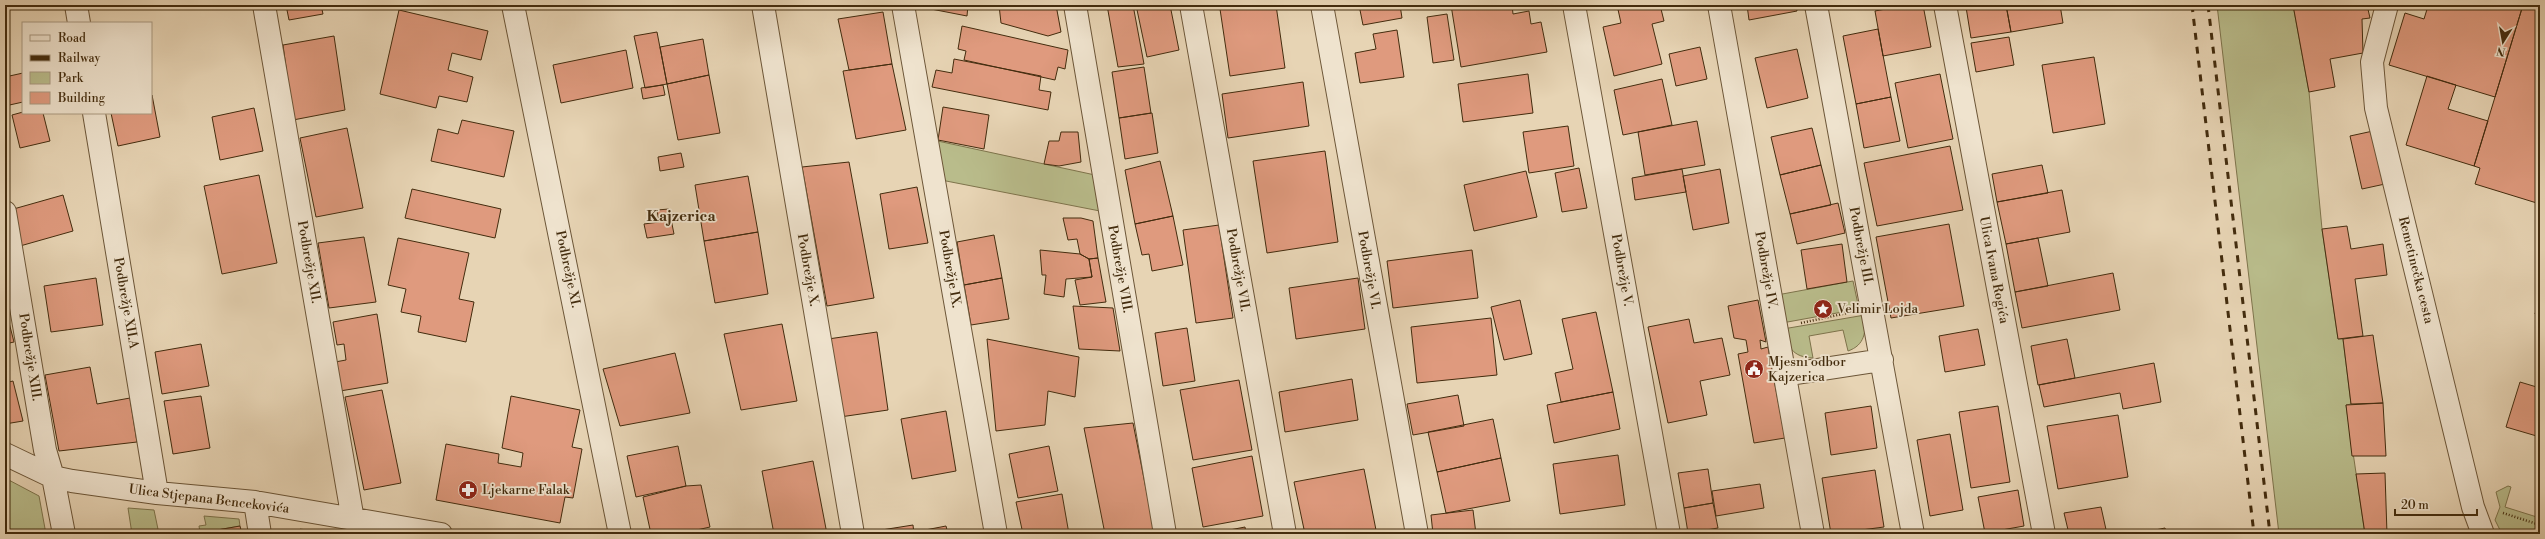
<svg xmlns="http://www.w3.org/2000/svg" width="2545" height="539" viewBox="0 0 2545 539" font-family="'Libre Bodoni',serif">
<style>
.green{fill:#b9bc8b;stroke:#7e744c}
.building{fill:#df9a7e;stroke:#432c0e}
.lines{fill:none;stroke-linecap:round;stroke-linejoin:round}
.minor-casing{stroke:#6c5638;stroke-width:24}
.path{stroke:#432c0e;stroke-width:2.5;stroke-dasharray:1 2;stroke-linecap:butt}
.minor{stroke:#efe3ce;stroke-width:22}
.rail{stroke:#432c0e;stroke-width:3;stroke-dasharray:7 7;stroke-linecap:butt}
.labels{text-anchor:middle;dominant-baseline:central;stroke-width:3.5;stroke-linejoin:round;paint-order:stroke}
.street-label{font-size:13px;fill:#432c0e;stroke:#efe3ce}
.poi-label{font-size:13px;fill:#432c0e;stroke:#efe3ce;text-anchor:start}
.quarter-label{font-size:15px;font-weight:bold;fill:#432c0e;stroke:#efe3ce}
</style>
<rect width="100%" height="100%" fill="#e7d4b4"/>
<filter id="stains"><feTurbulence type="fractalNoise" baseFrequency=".005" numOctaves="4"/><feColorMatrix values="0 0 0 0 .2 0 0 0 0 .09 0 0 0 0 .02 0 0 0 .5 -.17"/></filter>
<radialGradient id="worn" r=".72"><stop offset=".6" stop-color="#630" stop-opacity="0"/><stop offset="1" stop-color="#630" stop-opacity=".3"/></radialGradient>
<!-- green -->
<path class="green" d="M 2217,5 L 2293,5 L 2309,92 L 2322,229 L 2338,339 L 2343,339 L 2351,404 L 2346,405 L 2365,534 L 2279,534 Z
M 933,140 L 1095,175 L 1100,211 L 941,180 Z
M 1853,281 L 1859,309 L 1782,323 L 1777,295 Z
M 1865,315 C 1866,332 1865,345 1848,351 L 1843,330 L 1809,336 L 1813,358 C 1792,357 1788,347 1783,329 Z
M 5,478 L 39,496 L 46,534 L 5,534 Z
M 2508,486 L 2511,487 L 2505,507 L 2540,518 L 2540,534 L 2502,534 L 2495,520 L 2500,507 L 2496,492 Z
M 128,508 L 154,510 L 159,534 L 132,534 Z
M 204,516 L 239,519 L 240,526 L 200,533 L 199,526 L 206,525 Z
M 300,529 L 333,534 L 299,534 Z"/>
<!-- building -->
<path class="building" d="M 286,5 L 321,5 L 323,14 L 289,20 Z
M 646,5 L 662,5 L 647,8 Z
M 926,5 L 968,5 L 967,16 L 926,8 Z
M 999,5 L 1056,5 L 1061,32 L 1048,36 L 1001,23 Z
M 1107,5 L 1133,5 L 1144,64 L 1118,67 Z
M 1136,5 L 1170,5 L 1179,50 L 1147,57 Z
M 1248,5 L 1276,5 L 1285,68 L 1230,76 L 1220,9 Z
M 1359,5 L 1400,5 L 1402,18 L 1363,25 Z
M 1451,5 L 1512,5 L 1513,14 L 1529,11 L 1531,24 L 1541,22 L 1547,52 L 1461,67 Z
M 1617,5 L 1660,5 L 1664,21 L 1652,24 L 1662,64 L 1614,76 L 1603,27 L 1621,23 Z
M 1747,5 L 1796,5 L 1797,11 L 1749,20 Z
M 1907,5 L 1923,5 L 1931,47 L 1883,56 L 1875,11 Z
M 1982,5 L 2006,5 L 2011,32 L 1971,38 L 1966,7 Z
M 2006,5 L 2060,5 L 2063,23 L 2011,32 Z
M 2293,5 L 2367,5 L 2370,18 L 2362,19 L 2363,53 L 2330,59 L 2335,87 L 2309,92 Z
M 2425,5 L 2523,5 L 2495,97 L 2389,65 L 2405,13 L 2424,19 L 2428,6 Z
M 2523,5 L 2540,5 L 2540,204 L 2475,184 L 2480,168 L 2474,166 Z
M 399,10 L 488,31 L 481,60 L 452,53 L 448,70 L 473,77 L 467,102 L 439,96 L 436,108 L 380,94 Z
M 883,12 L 892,64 L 849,70 L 838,19 Z
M 1447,14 L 1454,60 L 1433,63 L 1427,17 Z
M 962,26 L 1068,50 L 1065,69 L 1058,67 L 1055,80 L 964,60 L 966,51 L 958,49 Z
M 1878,29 L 1891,97 L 1856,104 L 1843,36 Z
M 1397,30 L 1404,77 L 1360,83 L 1355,53 L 1376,49 L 1373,34 Z
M 657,32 L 667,84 L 645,88 L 634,36 Z
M 334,36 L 345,110 L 293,120 L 283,45 Z
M 2009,37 L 2014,65 L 1976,72 L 1971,43 Z
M 703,39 L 709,75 L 667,84 L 660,47 Z
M 1700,47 L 1707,79 L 1676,86 L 1669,54 Z
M 1797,49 L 1808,98 L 1767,108 L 1755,58 Z
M 626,50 L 633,88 L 561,103 L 553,65 Z
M 2094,57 L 2105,124 L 2053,133 L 2042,65 Z
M 954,59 L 1041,76 L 1039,90 L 1051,92 L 1048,110 L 932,87 L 936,70 L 952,73 Z
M 892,64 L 906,130 L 856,139 L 843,71 Z
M 1144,67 L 1151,113 L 1119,118 L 1112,72 Z
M 23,73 L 23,102 L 5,106 L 5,77 Z
M 1528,74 L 1533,113 L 1463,122 L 1458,84 Z
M 1940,74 L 1953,139 L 1908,148 L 1895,83 Z
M 709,75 L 720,133 L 678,140 L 667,84 Z
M 2427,76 L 2456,85 L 2448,109 L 2488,121 L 2474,166 L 2406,145 Z
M 1662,79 L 1672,125 L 1623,135 L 1614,90 Z
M 1303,82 L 1309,126 L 1228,138 L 1222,94 Z
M 663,85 L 665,95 L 643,99 L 641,88 Z
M 152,95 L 160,137 L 118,146 L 111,113 L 151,113 Z
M 1891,97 L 1900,141 L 1864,148 L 1856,104 Z
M 943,107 L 989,115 L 984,149 L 938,140 Z
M 254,108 L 263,151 L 220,160 L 212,117 Z
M 23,112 L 43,113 L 50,141 L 20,148 L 12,115 Z
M 1152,113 L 1158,153 L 1125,159 L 1119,118 Z
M 462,120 L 514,131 L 504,177 L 431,161 L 438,129 L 458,134 Z
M 1697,121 L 1705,165 L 1645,175 L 1638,132 Z
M 1568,126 L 1574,166 L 1529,173 L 1523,132 Z
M 347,128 L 363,208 L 316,217 L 300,138 Z
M 1812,128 L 1821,165 L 1780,175 L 1771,137 Z
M 2373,131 L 2385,184 L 2362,189 L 2350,136 Z
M 1061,132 L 1078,132 L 1081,162 L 1059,166 L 1044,164 L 1049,141 L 1059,141 Z
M 1950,146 L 1963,210 L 1877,226 L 1864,163 Z
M 1325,151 L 1338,242 L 1267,253 L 1253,161 Z
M 681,153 L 684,167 L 660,171 L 658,157 Z
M 1160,161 L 1173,216 L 1135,224 L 1125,170 Z
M 849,162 L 874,298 L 827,306 L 802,167 Z
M 1821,165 L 1831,205 L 1790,214 L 1780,175 Z
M 2042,165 L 2048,193 L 1997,202 L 1992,174 Z
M 1579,168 L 1587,208 L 1562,212 L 1555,173 Z
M 1682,169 L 1686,192 L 1635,200 L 1632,178 Z
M 1720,169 L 1729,223 L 1693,230 L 1683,176 Z
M 1526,171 L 1537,217 L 1474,231 L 1464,185 Z
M 259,175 L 277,263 L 222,274 L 204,186 Z
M 748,176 L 758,232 L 704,241 L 695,185 Z
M 917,187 L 928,243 L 889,249 L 880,194 Z
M 412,189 L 501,209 L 495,238 L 405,218 Z
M 2062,190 L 2070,232 L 2006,244 L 1997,202 Z
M 63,195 L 73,231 L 20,246 L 10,210 Z
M 1838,203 L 1845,233 L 1797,244 L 1790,214 Z
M 669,209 L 674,234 L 647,238 L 644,224 L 659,222 L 657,210 Z
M 1173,216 L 1183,265 L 1152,271 L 1149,254 L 1142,255 L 1135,224 Z
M 1063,218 L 1081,218 L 1093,221 L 1098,258 L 1089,259 L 1080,254 L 1077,239 L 1068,240 Z
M 1949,224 L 1964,306 L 1891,318 L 1876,237 Z
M 1219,225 L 1233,318 L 1196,323 L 1183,230 Z
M 2347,226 L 2351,249 L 2383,244 L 2387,275 L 2355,279 L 2363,336 L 2338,339 L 2322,229 Z
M 758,232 L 768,294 L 715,303 L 704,241 Z
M 994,235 L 1002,278 L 964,285 L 957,242 Z
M 364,237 L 376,302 L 329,308 L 318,243 Z
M 398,238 L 469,253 L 459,299 L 474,302 L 466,342 L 418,332 L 421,316 L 401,312 L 406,289 L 388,285 Z
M 2038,238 L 2048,286 L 2015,292 L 2006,244 Z
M 1842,244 L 1847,282 L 1807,289 L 1801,250 Z
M 1040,250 L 1080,254 L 1089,259 L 1092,277 L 1066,279 L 1064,297 L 1044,294 L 1046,275 L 1042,275 Z
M 1472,250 L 1478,298 L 1393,308 L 1387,261 Z
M 1098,258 L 1106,302 L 1080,305 L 1075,280 L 1092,277 L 1089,259 Z
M 2113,273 L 2120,310 L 2022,328 L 2015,292 Z
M 96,278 L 103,325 L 51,332 L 44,286 Z
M 1002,278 L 1009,319 L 971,325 L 964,285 Z
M 1358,278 L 1365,329 L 1296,339 L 1289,288 Z
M 2540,297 L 2540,316 L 2535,314 Z
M 1520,300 L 1532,354 L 1504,360 L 1491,307 Z
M 1758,300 L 1766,342 L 1760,340 L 1761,349 L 1768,347 L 1785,438 L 1754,443 L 1738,354 L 1748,352 L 1746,340 L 1734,338 L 1728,306 Z
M 1073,306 L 1113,308 L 1120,351 L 1079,349 Z
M 5,307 L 14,342 L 5,344 Z
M 1596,312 L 1613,392 L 1561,402 L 1555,373 L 1573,369 L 1562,319 Z
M 377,314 L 388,383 L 340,391 L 335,362 L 346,360 L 344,344 L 337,345 L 333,322 Z
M 1491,318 L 1497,375 L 1417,383 L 1411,327 Z
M 1689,319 L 1694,343 L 1722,338 L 1730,375 L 1700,381 L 1707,415 L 1668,423 L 1648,327 Z
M 782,324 L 797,401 L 741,410 L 724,334 Z
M 1187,328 L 1195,381 L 1163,386 L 1155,333 Z
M 1978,329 L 1985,365 L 1945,372 L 1939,336 Z
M 877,332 L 888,410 L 840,417 L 828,339 Z
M 2373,335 L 2383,403 L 2351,404 L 2343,339 Z
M 987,339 L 1079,357 L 1075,397 L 1048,391 L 1045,425 L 996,431 Z
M 2067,339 L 2075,378 L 2038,385 L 2031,346 Z
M 201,344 L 209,386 L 162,394 L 155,352 Z
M 675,353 L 690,413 L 620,426 L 603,369 Z
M 2154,363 L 2161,402 L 2123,409 L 2120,393 L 2044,407 L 2039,385 Z
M 90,367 L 97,404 L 130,398 L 137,442 L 59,451 L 45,375 Z
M 1352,379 L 1358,420 L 1285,432 L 1279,392 Z
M 1239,380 L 1252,450 L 1193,460 L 1180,390 Z
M 13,381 L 23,421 L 5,424 L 5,383 Z
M 2520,382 L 2540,388 L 2540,437 L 2506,427 Z
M 382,390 L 401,483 L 364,490 L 345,397 Z
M 1613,392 L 1620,429 L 1554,443 L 1547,405 Z
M 1458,395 L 1464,426 L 1413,435 L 1407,404 Z
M 201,396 L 210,448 L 173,454 L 164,401 Z
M 511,396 L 580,410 L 572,447 L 582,449 L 573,498 L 565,497 L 560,523 L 436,500 L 446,444 L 499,454 L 498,463 L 521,467 L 523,453 L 502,448 Z
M 2383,403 L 2386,456 L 2352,456 L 2346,405 Z
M 1871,406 L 1877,448 L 1831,455 L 1825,413 Z
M 1998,406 L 2010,482 L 1971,488 L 1959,412 Z
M 946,411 L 956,471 L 912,479 L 901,419 Z
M 2118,415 L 2128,477 L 2058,489 L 2047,426 Z
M 1493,419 L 1501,458 L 1437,472 L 1428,432 Z
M 1133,423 L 1155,534 L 1105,534 L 1084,428 Z
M 1950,434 L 1963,510 L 1930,516 L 1917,440 Z
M 678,446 L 686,486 L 636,497 L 627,456 Z
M 1049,446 L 1058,491 L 1018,498 L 1009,454 Z
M 1618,455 L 1625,505 L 1560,514 L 1553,464 Z
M 1252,456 L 1263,516 L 1203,527 L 1192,468 Z
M 1501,458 L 1510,501 L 1446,513 L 1437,472 Z
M 813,461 L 827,534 L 774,534 L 762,471 Z
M 1364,469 L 1376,530 L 1357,534 L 1305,534 L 1294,482 Z
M 1708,469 L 1713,503 L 1684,508 L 1678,473 Z
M 1875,470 L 1884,527 L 1831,534 L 1822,478 Z
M 2385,473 L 2387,534 L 2365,534 L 2356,474 Z
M 1760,484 L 1764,508 L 1716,516 L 1712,491 Z
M 701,485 L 710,527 L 679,534 L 651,534 L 643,497 L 686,486 Z
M 2018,490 L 2024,526 L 1985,533 L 1978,497 Z
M 1062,494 L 1069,534 L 1023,534 L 1016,502 Z
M 1713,503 L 1718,528 L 1688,533 L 1684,508 Z
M 2101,507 L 2107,534 L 2069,534 L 2064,513 Z
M 1473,510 L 1476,534 L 1433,534 L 1431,515 Z
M 913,525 L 914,534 L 869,534 L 869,532 Z
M 240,526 L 242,534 L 194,534 L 200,533 Z
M 946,526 L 948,534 L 920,534 L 920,531 Z
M 1245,527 L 1246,534 L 1209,534 Z
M 2165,528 L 2167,534 L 2136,534 Z
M 1967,530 L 1968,534 L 1941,534 Z"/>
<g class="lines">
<defs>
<path id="minor" d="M 76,5 L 79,23
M 264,5 L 353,520
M 513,5 L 620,534
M 763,5 L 853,534
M 903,5 L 996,534
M 1075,5 L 1165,534
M 1191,5 L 1285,534
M 1322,5 L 1417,534
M 1574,5 L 1669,534
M 1719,5 L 1813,534
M 1816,5 L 1913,534
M 1945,5 L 2044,534
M 2387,5 L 2372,62 L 2376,108 L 2473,507 L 2483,534
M 94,113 L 157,493
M 5,212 L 45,450 L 53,477 L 64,534
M 1784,375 L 1882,360
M 5,454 L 53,477 L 72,481 L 157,493 L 255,502 L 441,534
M 255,502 L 260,534"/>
</defs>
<!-- minor casing -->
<use href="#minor" class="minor-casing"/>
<!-- path -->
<path class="path" d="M 1801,323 L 1847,313
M 2503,513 L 2540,525"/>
<!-- minor -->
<use href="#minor" class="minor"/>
<!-- rail -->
<path class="rail" d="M 2192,5 L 2254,534
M 2208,5 L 2270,534"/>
</g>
<!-- icons -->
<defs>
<symbol id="sight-disc" viewBox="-11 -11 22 22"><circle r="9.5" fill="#8f2418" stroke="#efe3ce"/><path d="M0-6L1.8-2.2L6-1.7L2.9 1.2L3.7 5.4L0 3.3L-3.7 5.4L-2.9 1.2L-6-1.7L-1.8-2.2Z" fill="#fff"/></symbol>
<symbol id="civic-disc" viewBox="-11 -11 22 22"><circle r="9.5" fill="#8f2418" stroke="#efe3ce"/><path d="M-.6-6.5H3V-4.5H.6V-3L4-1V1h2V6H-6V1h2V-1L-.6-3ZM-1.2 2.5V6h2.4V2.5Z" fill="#fff"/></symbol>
<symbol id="pharmacy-disc" viewBox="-11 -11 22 22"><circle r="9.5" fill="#8f2418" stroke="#efe3ce"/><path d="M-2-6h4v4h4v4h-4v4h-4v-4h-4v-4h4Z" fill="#fff"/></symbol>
</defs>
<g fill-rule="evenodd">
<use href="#sight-disc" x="1812" y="298" width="22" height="22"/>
<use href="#civic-disc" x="1743" y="358" width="22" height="22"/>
<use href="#pharmacy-disc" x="457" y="479" width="22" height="22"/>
</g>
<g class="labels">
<!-- street labels -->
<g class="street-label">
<text transform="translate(1861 246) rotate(79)">Podbrežje III.</text>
<text transform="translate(309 262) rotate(80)">Podbrežje XII.</text>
<text transform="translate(568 269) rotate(78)">Podbrežje XI.</text>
<text transform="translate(950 269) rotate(80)">Podbrežje IX.</text>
<text transform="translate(1120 269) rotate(80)">Podbrežje VIII.</text>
<text transform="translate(808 270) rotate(80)">Podbrežje X.</text>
<text transform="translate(1238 270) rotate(80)">Podbrežje VII.</text>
<text transform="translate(1369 270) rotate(80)">Podbrežje VI.</text>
<text transform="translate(1622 270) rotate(80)">Podbrežje V.</text>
<text transform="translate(1766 270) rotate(80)">Podbrežje IV.</text>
<text transform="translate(1994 270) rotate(79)">Ulica Ivana Rogića</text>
<text transform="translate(2416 270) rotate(76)">Remetinečka cesta</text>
<text transform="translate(126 303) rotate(80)">Podbrežje XII.A</text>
<text transform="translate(30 357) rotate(81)">Podbrežje XIII.</text>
<text transform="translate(209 499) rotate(7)">Ulica Stjepana Bencekovića</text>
</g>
<!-- poi labels -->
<g class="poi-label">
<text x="1837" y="309">Velimir Lojda</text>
<text x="1768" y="362">Mjesni odbor<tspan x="1768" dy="15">Kajzerica</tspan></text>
<text x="482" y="490">Ljekarne Falak</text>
</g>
<!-- quarter labels -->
<g class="quarter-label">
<text x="681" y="216">Kajzerica</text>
</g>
</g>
<!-- margin -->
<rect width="2545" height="539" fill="none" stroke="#e7d4b4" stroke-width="20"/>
<rect x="6" y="6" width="2533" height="527" fill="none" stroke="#432c0e" stroke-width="2"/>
<rect x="10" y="10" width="2525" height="519" fill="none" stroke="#432c0e"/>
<!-- legend -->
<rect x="22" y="22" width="130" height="92" fill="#efe3ce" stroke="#aa9a81"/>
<rect x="30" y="35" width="20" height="6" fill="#efe3ce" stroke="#aa9a81"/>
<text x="58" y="42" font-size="12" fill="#432c0e">Road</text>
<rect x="30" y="55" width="20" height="6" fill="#432c0e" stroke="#aa9a81"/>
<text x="58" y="62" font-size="12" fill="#432c0e">Railway</text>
<rect x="30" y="72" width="20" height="12" fill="#b9bc8b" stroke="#aa9a81"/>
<text x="58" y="82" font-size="12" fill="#432c0e">Park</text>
<rect x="30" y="92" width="20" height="12" fill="#df9a7e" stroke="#aa9a81"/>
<text x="58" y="102" font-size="12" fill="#432c0e">Building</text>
<!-- north arrow -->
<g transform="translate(2503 42) rotate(191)" stroke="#efe3ce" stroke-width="3" paint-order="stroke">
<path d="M0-3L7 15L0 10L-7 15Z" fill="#432c0e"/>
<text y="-6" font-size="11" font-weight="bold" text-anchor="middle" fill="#432c0e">N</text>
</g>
<!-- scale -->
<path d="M2395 509v6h82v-6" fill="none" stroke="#432c0e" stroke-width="2"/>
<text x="2401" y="509" font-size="12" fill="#432c0e" stroke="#efe3ce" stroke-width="3" paint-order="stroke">20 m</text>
<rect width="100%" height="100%" filter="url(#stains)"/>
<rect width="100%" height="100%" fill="url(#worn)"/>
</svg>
